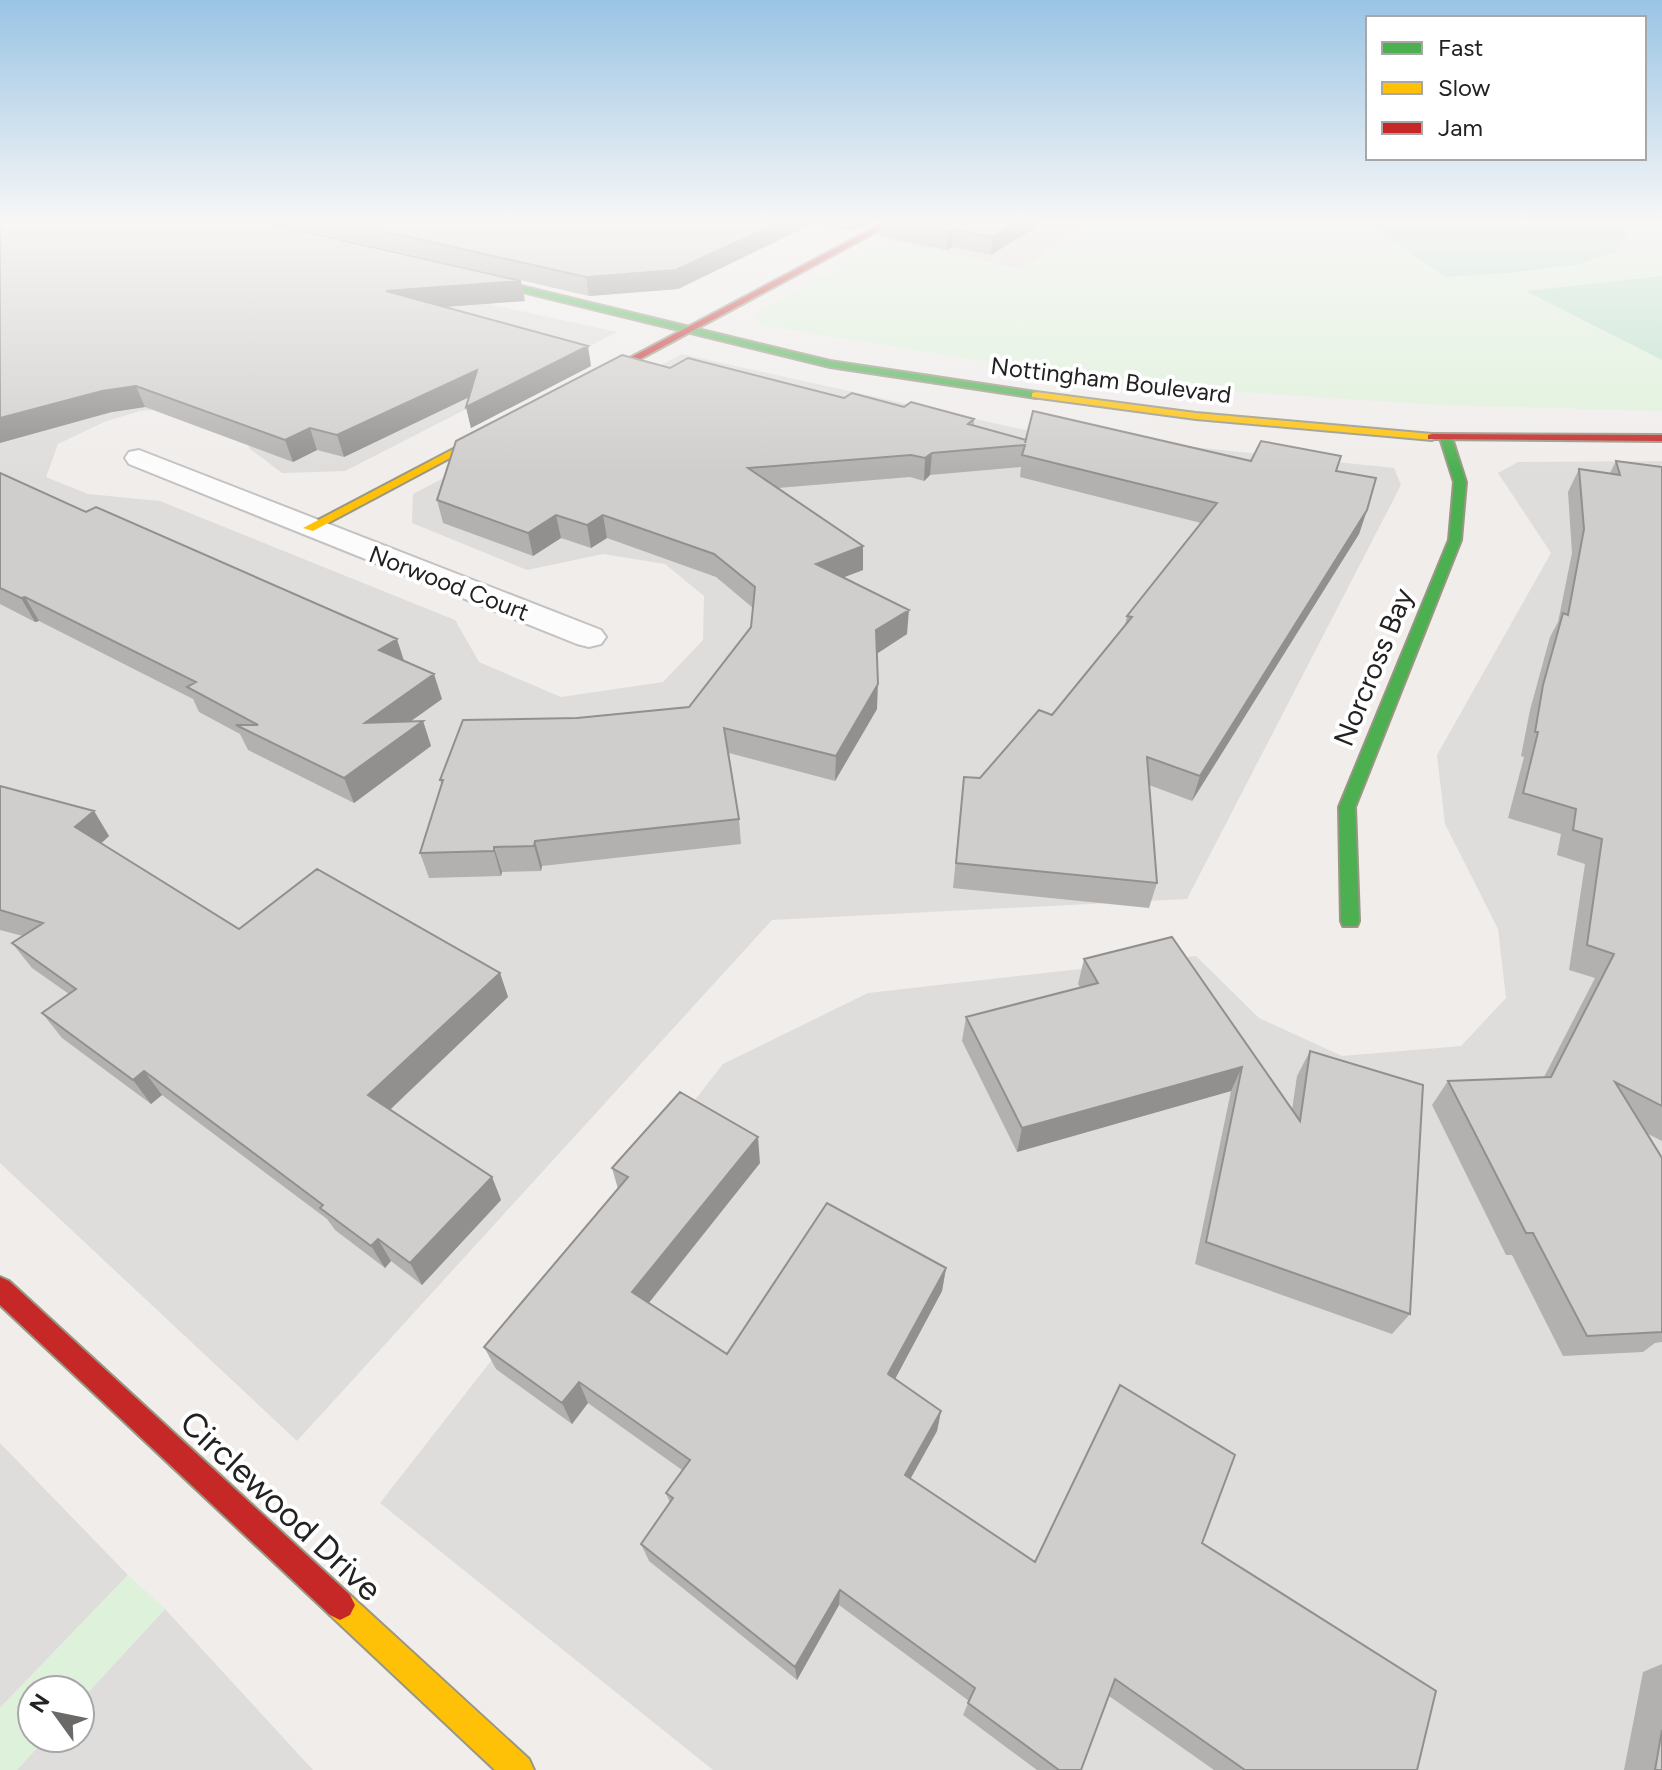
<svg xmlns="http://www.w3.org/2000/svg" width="1662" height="1770" viewBox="0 0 1662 1770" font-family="Figtree,sans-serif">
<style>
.residential{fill:#dfdddc}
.park{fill:#def1da}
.pitch{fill:#bbe1cc}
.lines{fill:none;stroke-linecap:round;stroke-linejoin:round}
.street-casing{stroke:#c3c2c1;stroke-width:4}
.fast-casing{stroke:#999784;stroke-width:4}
.slow-casing{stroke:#999784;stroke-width:4}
.jam-casing{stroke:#999784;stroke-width:4}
.street{fill:#fdfcfc;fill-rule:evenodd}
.fast{fill:#4caf50;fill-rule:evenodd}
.slow{fill:#ffc107;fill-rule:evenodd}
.jam{fill:#c62828;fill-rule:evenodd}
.wall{fill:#b3b1af}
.shaded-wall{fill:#92908f}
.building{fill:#d0cecc;stroke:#92908f;stroke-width:2}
.labels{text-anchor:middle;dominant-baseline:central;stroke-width:8;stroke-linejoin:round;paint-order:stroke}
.far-street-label{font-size:24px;fill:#222;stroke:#fff}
.street-label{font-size:28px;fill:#222;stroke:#fff}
.near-street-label{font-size:34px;fill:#222;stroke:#fff}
</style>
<rect width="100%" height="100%" fill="#f0edeb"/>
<!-- residential -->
<path class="residential" d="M 0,223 L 324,268 L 617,332 L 345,471 L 282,473 L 249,448 L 247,416 L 198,406 L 140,411 L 104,422 L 58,444 L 46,477 L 88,494 L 160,501 L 455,620 L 479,662 L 561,697 L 663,682 L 703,640 L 704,596 L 665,564 L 603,554 L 527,570 L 412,523 L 413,494 L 682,354 L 1020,429 L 1394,468 L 1401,485 L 1187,899 L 772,920 L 297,1441 L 0,1163 Z
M 924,223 L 1092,223 L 1021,269 L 888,241 Z
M 1662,461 L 1662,1770 L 713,1770 L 380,1503 L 723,1064 L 868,993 L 1196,956 L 1259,1018 L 1342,1056 L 1461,1046 L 1506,998 L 1498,929 L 1445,824 L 1437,755 L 1551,553 L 1498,473 L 1518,462 Z
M 0,1443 L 128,1575 L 0,1708 Z
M 165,1609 L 313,1770 L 17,1770 L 46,1738 L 80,1738 L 80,1701 Z"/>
<!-- park -->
<path class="park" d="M 1092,223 L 1662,223 L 1662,411 L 1438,405 L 1241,392 L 1049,372 L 760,325 L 756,312 L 888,241 L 1021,269 Z
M 128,1575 L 165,1609 L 80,1701 L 80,1690 L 32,1690 L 32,1738 L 46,1738 L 17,1770 L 0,1770 L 0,1708 Z"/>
<!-- pitch -->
<path class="pitch" d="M 1365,223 L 1619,223 L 1629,233 L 1616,252 L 1579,264 L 1510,273 L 1446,277 Z
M 1662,276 L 1662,360 L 1526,291 Z"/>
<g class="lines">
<defs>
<path id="street" d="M 139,450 L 601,630 L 606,637 L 601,644 L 589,647 L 577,644 L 129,464 L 125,458 L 129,452 Z"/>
<path id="fast" d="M 464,272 L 830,361 L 1036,392 L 1041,395 L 1036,398 L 830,367 L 461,277 Z
M 1446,435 L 1452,438 L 1466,482 L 1461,540 L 1355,807 L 1359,921 L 1357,926 L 1343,926 L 1341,921 L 1339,807 L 1449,540 L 1454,482 L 1440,438 Z"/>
<path id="slow" d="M 1036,392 L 1196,413 L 1432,434 L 1438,437 L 1432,440 L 1196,419 L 1032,397 L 1032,393 Z
M 501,424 L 510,426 L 313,531 L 303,528 Z
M 340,1590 L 350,1595 L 529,1759 L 534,1770 L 495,1770 L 330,1615 L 325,1605 L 330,1595 Z"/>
<path id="jam" d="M 883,223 L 893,223 L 588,387 L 579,385 Z
M 1432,434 L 1662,435 L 1662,441 L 1428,439 L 1428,435 Z
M 0,1277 L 9,1281 L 350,1595 L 355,1605 L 350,1615 L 340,1620 L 330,1615 L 0,1305 Z"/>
</defs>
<!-- street casing -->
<use href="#street" class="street-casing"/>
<!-- fast casing -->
<use href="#fast" class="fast-casing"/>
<!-- slow casing -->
<use href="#slow" class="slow-casing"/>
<!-- jam casing -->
<use href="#jam" class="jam-casing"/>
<!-- street -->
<use href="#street" class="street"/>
<!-- fast -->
<use href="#fast" class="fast"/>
<!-- slow -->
<use href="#slow" class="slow"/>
<!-- jam -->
<use href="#jam" class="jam"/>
</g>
<!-- wall -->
<path class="wall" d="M 0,223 L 525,301 L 443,307 L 591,366 L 471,428 L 466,407 L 469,397 L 344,457 L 317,450 L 293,462 L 145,407 L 112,412 Z
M 275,223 L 868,223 L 852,231 L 814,223 L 678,289 L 589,296 Z
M 881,223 L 1042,223 L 991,255 L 952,247 L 947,250 L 880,237 Z
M 670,368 L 844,398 L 974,419 L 974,426 L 1026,440 L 1336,471 L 1367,510 L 1359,534 L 1192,801 L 1149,785 L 1157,883 L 1149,908 L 953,888 L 964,777 L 980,778 L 1052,715 L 1125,625 L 1127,616 L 1201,523 L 1020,477 L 1021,467 L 930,475 L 924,481 L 910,477 L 778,488 L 863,570 L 843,577 L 907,634 L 877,653 L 877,709 L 835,781 L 729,753 L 739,819 L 741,844 L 542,866 L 541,871 L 502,872 L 501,876 L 429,878 L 420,853 L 442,786 L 440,780 L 577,718 L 689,707 L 751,627 L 753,608 L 716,577 L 607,538 L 591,548 L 561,538 L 533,556 L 443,523 L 437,500 Z
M 1616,461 L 1662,467 L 1662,1141 L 1646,1133 L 1662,1158 L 1662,1342 L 1655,1343 L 1643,1352 L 1563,1356 L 1512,1255 L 1506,1255 L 1432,1105 L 1448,1081 L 1544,1077 L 1595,978 L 1569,970 L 1585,864 L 1557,855 L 1561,834 L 1508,818 L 1524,757 L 1521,756 L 1530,710 L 1550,637 L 1558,622 L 1572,553 L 1568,492 L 1579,469 L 1610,473 Z
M 0,473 L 404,661 L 442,699 L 410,722 L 423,721 L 431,746 L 354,803 L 248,750 L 240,734 L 199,712 L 193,699 L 39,621 L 35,622 L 0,604 Z
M 0,786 L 94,811 L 109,836 L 101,843 L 239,929 L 500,973 L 508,997 L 390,1110 L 492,1177 L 501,1200 L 422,1285 L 391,1261 L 385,1268 L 335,1230 L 327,1219 L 162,1095 L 151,1104 L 62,1038 L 42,1013 L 69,994 L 32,968 L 12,943 L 23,936 L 0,930 Z
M 1172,937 L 1292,1110 L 1297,1076 L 1310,1051 L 1410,1314 L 1392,1334 L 1195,1264 L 1231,1091 L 1017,1152 L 962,1041 L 966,1017 L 1080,987 L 1078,984 L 1084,959 Z
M 760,1163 L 649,1303 L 727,1354 L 946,1268 L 942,1291 L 895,1379 L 941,1411 L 937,1431 L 910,1479 L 1035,1562 L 1202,1543 L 1417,1770 L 1214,1770 L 1109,1696 L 1081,1770 L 1037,1770 L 963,1715 L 969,1701 L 839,1605 L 797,1680 L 649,1561 L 641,1544 L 670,1503 L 666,1493 L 682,1470 L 588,1403 L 572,1424 L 496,1369 L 484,1347 L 618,1189 L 612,1168 Z
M 1662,1664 L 1662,1770 L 1624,1770 L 1643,1672 Z"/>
<!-- shaded-wall -->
<path class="shaded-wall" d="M 777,223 L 814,223 L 678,289 L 589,296 L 586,277 Z
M 852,223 L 868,223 L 852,231 Z
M 1016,223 L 1042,223 L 991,255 L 992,237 Z
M 953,229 L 952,247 L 947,250 L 948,232 Z
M 521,281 L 525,301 L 391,311 L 386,291 Z
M 588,346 L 591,366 L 471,428 L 466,407 Z
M 477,370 L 482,391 L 344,457 L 337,435 Z
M 136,386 L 145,407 L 112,412 L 0,443 L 0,418 L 102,391 Z
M 310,428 L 317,450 L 293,462 L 285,440 Z
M 932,453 L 930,475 L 924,481 L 925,458 Z
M 1367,510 L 1359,534 L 1192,801 L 1200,776 Z
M 556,515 L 561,538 L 533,556 L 528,533 Z
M 603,515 L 607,538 L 591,548 L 587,525 Z
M 863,546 L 863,570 L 816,588 L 816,564 Z
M 25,597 L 39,621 L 35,622 L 21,598 Z
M 909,610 L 907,634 L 875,655 L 876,630 Z
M 397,639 L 405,664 L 379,650 Z
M 434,674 L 442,699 L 374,747 L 365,723 Z
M 878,684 L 877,709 L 835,781 L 836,756 Z
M 423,721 L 431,746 L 354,803 L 344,778 Z
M 94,811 L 109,836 L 92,852 L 75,827 Z
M 535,841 L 542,866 L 541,871 L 534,846 Z
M 494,847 L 502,872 L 501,876 L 494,851 Z
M 500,973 L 508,997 L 380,1119 L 368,1095 Z
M 1242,1067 L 1231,1091 L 1017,1152 L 1022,1128 Z
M 144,1071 L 162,1095 L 151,1104 L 133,1080 Z
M 758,1137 L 760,1163 L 639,1315 L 632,1292 Z
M 492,1177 L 501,1200 L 422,1285 L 410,1263 Z
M 378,1239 L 391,1261 L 385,1268 L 371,1246 Z
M 946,1268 L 942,1291 L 886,1396 L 888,1374 Z
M 579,1382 L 588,1403 L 572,1424 L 562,1403 Z
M 941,1411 L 937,1431 L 902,1494 L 905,1475 Z
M 840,1590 L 839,1605 L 797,1680 L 795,1667 Z"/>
<!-- building -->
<path class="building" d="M 0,223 L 267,223 L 521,281 L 386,291 L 588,346 L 466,407 L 477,370 L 337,435 L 310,428 L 285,440 L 136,386 L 102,391 L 0,418 Z
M 347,223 L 777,223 L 676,270 L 586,277 Z
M 901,223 L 1016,223 L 992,237 L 953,229 L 948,232 Z
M 622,355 L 670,368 L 688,358 L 844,398 L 852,393 L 904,407 L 911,402 L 974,419 L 968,424 L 1026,440 L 1025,443 L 1033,411 L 1251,461 L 1261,441 L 1341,456 L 1336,471 L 1376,478 L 1367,510 L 1200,776 L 1147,757 L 1157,883 L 956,863 L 964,777 L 980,778 L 1039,710 L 1052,715 L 1132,617 L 1127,616 L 1217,503 L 1022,455 L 1025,445 L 932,453 L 925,458 L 911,455 L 748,468 L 863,546 L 816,564 L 909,610 L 876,630 L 878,684 L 836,756 L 724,728 L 739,819 L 535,841 L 534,846 L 494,847 L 494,851 L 420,853 L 443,780 L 440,780 L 463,720 L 577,718 L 689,707 L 751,627 L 755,587 L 714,554 L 603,515 L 587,525 L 556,515 L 528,533 L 437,500 L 456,441 Z
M 1616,461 L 1662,467 L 1662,1106 L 1615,1082 L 1662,1158 L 1662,1332 L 1587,1336 L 1533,1233 L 1526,1233 L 1448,1081 L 1551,1077 L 1614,954 L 1587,945 L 1602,839 L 1573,830 L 1576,809 L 1523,793 L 1538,732 L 1535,732 L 1543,685 L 1563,613 L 1568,615 L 1584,529 L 1579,469 L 1620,475 Z
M 0,473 L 86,512 L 96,507 L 397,639 L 379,650 L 434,674 L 365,723 L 423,721 L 344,778 L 236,725 L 258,725 L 187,687 L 196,682 L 25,597 L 21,598 L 0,588 Z
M 0,786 L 94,811 L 75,827 L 239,929 L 317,869 L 500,973 L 368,1095 L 492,1177 L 410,1263 L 378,1239 L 371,1246 L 320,1208 L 323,1205 L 144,1071 L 133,1080 L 42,1013 L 76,989 L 12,943 L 43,923 L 0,910 Z
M 1172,937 L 1300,1121 L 1310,1051 L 1423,1085 L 1410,1314 L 1206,1242 L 1242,1067 L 1022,1128 L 966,1017 L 1098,983 L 1084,959 Z
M 680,1092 L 758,1137 L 632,1292 L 727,1354 L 827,1203 L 946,1268 L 888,1374 L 941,1411 L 905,1475 L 1035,1562 L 1120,1385 L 1235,1455 L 1202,1543 L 1436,1691 L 1417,1770 L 1245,1770 L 1115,1679 L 1081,1770 L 1059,1770 L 968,1703 L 975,1688 L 840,1590 L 795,1667 L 641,1544 L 673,1498 L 666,1493 L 690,1460 L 579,1382 L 562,1403 L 484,1347 L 628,1177 L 612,1168 Z
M 1662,1730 L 1662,1770 L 1655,1770 Z"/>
<!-- sky -->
<linearGradient id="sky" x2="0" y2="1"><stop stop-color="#99c4e4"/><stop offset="0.47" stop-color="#f8f7f6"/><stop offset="1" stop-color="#f8f7f6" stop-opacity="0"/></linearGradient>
<rect width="1662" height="471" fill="url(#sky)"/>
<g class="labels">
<!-- far-street labels -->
<g class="far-street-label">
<text transform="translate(1111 380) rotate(7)">Nottingham Boulevard</text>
<text transform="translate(449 583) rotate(21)">Norwood Court</text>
</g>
<!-- street labels -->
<g class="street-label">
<text transform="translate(1373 667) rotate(-68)">Norcross Bay</text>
</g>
<!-- near-street labels -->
<g class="near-street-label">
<text transform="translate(281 1506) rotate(43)">Circlewood Drive</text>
</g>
</g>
<!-- legend -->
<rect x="1366" y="16" width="280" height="144" fill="#ffffff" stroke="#a7a7a7" stroke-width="2"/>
<rect x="1382" y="42" width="40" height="12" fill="#4caf50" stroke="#a7a7a7" stroke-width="2"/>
<text x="1438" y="56" font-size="24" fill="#222222">Fast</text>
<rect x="1382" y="82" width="40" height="12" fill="#ffc107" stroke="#a7a7a7" stroke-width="2"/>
<text x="1438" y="96" font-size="24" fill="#222222">Slow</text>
<rect x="1382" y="122" width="40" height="12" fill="#c62828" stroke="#a7a7a7" stroke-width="2"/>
<text x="1438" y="136" font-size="24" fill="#222222">Jam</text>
<!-- north arrow -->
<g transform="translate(56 1714) rotate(303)"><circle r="38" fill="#ffffff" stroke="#a7a7a7" stroke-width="2"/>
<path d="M0-6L14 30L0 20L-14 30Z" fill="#6a6968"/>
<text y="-12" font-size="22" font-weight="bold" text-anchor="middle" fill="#222222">N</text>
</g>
</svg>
